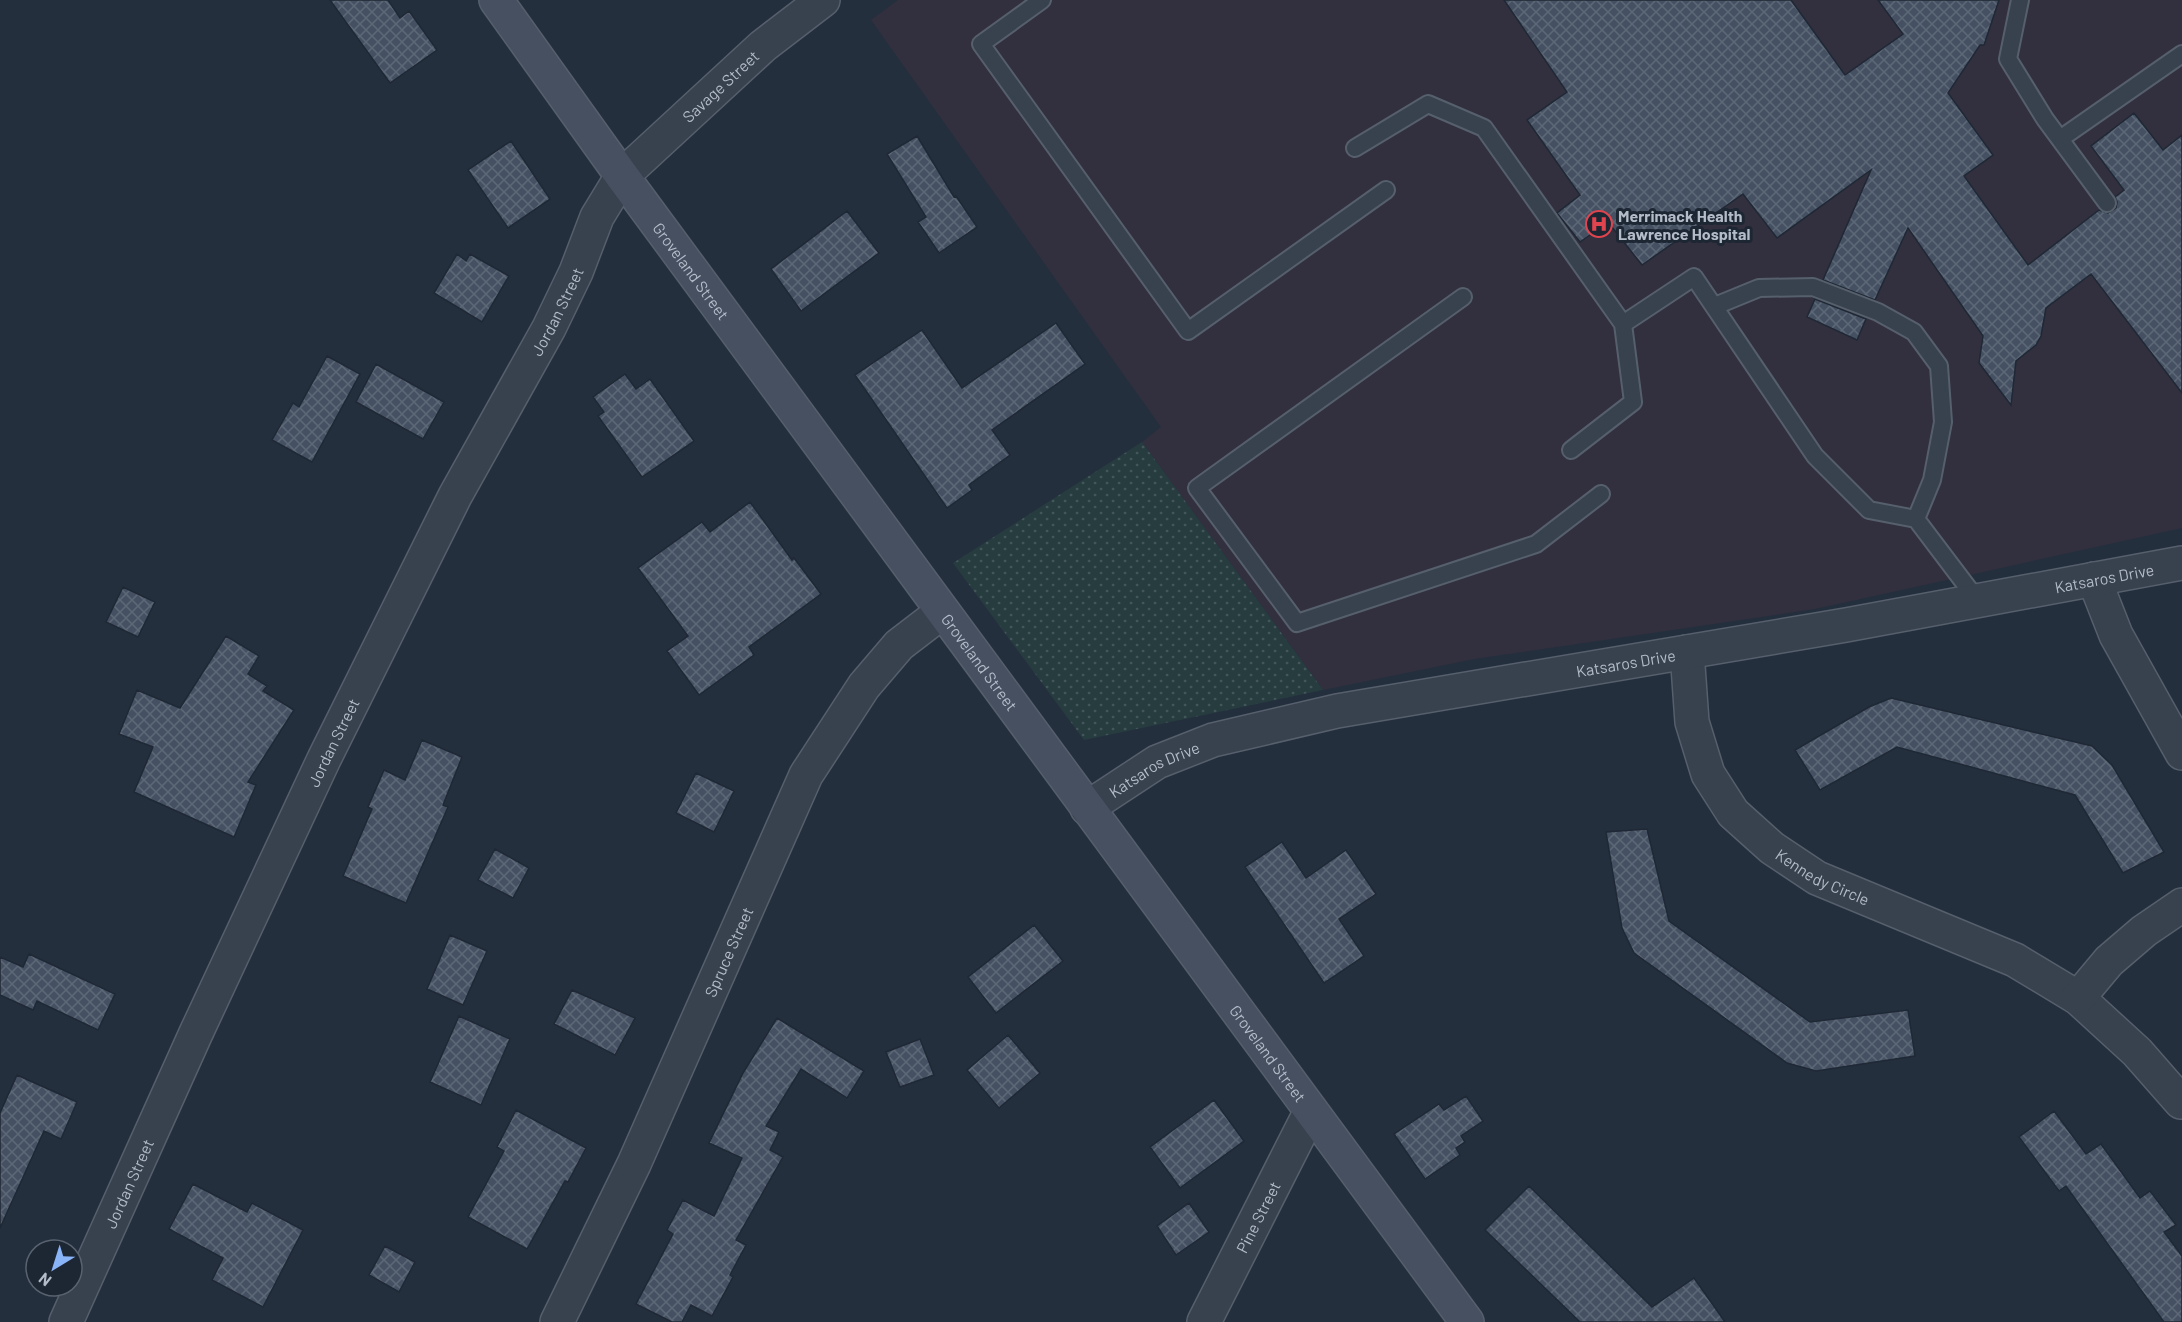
<svg xmlns="http://www.w3.org/2000/svg" width="2182" height="1322" viewBox="0 0 2182 1322" font-family="Barlow,sans-serif">
<style>
.medical{fill:#32303f}
.green{fill:url(#green-dots)}
.building{fill:url(#building-cross-hatch);stroke:#1f2835;stroke-width:1.5}
.lines{fill:none;stroke-linecap:round;stroke-linejoin:round}
.lane-casing{stroke:#565f6c;stroke-width:20}
.street-casing{stroke:#565f6c;stroke-width:36}
.secondary-casing{stroke:#565f6c;stroke-width:36}
.lane{stroke:#38414e;stroke-width:16}
.street{stroke:#38414e;stroke-width:33}
.secondary{stroke:#465061;stroke-width:33}
.labels{text-anchor:middle;dominant-baseline:central;stroke-width:6;stroke-linejoin:round;paint-order:stroke}
.street-label{font-size:16px;fill:#b4bcc9;stroke:#1d2633}
.poi-label{font-size:16px;font-weight:bold;fill:#b4bcc9;stroke:#1d2633;text-anchor:start}
</style>
<defs>
<pattern id="green-dots" width="8" height="8" patternUnits="userSpaceOnUse" patternTransform="scale(1.5)"><rect width="8" height="8" fill="#263c3f"/><path d="M2 2h.1M6 6h.1" fill="none" stroke="#435659" stroke-width="1.8" stroke-linecap="round"/></pattern>
<pattern id="building-cross-hatch" width="8" height="8" patternUnits="userSpaceOnUse" patternTransform="scale(1.5)"><rect width="8" height="8" fill="#455162"/><path d="M0 0l8 8M0 8l8-8" fill="none" stroke="#5d6877"/></pattern>
</defs>
<rect width="100%" height="100%" fill="#242f3e"/>
<!-- medical -->
<path class="medical" d="M 898,0 L 2182,0 L 2182,528 L 1815,609 L 1474,659 L 1323,690 L 1142,442 L 1161,427 L 871,20 Z"/>
<!-- green -->
<path class="green" d="M 1142,442 L 1323,690 L 1084,740 L 953,563 Z"/>
<!-- building -->
<path class="building" d="M 330,0 L 388,0 L 400,18 L 409,11 L 437,50 L 390,83 Z
M 1504,0 L 1791,0 L 1845,75 L 1903,34 L 1878,0 L 1999,0 L 1984,45 L 1980,45 L 1948,93 L 1993,155 L 1964,176 L 2028,265 L 2099,210 L 2108,213 L 2116,208 L 2117,202 L 2115,197 L 2124,190 L 2091,146 L 2134,113 L 2163,150 L 2182,135 L 2182,393 L 2091,274 L 2046,308 L 2041,336 L 2036,345 L 2016,361 L 2011,405 L 1979,363 L 1983,336 L 1908,228 L 1875,300 L 1823,280 L 1871,170 L 1777,238 L 1743,194 L 1642,265 L 1608,222 L 1580,242 L 1557,213 L 1580,195 L 1527,120 L 1567,92 Z
M 917,136 L 954,197 L 956,196 L 977,227 L 939,253 L 918,222 L 926,217 L 887,154 Z
M 511,141 L 550,199 L 508,228 L 468,170 Z
M 847,211 L 879,253 L 801,311 L 771,269 Z
M 457,254 L 466,261 L 470,254 L 509,276 L 482,322 L 434,293 Z
M 1815,299 L 1866,319 L 1857,340 L 1807,317 Z
M 1056,323 L 1085,364 L 992,430 L 1010,455 L 969,485 L 972,490 L 947,508 L 855,375 L 922,330 L 962,388 Z
M 327,356 L 360,374 L 312,462 L 272,440 L 293,403 L 299,407 Z
M 376,364 L 444,402 L 423,439 L 356,402 Z
M 625,374 L 636,389 L 650,379 L 694,441 L 642,477 L 598,416 L 604,412 L 593,397 Z
M 750,502 L 792,560 L 794,558 L 821,594 L 749,647 L 754,655 L 699,695 L 667,651 L 688,636 L 638,568 L 702,522 L 710,532 Z
M 123,587 L 155,602 L 138,637 L 106,622 Z
M 226,636 L 259,656 L 248,674 L 267,686 L 263,691 L 294,710 L 248,782 L 256,785 L 234,837 L 134,792 L 153,747 L 119,734 L 137,690 L 180,708 Z
M 1891,698 L 2092,746 L 2112,765 L 2164,852 L 2123,873 L 2075,795 L 1897,747 L 1820,790 L 1795,750 L 1869,707 Z
M 422,740 L 462,757 L 443,805 L 448,807 L 406,903 L 343,876 L 372,809 L 368,807 L 384,770 L 405,780 Z
M 696,773 L 734,791 L 714,832 L 676,813 Z
M 1647,829 L 1669,921 L 1810,1022 L 1908,1010 L 1915,1056 L 1816,1071 L 1787,1063 L 1634,953 L 1622,928 L 1606,832 Z
M 1282,842 L 1306,878 L 1346,850 L 1376,894 L 1339,919 L 1364,956 L 1324,983 L 1245,867 Z
M 495,849 L 529,868 L 513,898 L 478,880 Z
M 1034,925 L 1063,961 L 996,1013 L 968,977 Z
M 450,935 L 487,951 L 463,1005 L 427,989 Z
M 29,954 L 115,994 L 98,1030 L 37,1001 L 33,1010 L 0,995 L 0,957 L 23,967 Z
M 572,990 L 635,1018 L 615,1055 L 554,1024 Z
M 459,1016 L 510,1039 L 481,1105 L 430,1082 Z
M 777,1018 L 864,1071 L 847,1098 L 801,1069 L 766,1126 L 779,1132 L 770,1150 L 783,1157 L 736,1240 L 746,1245 L 730,1275 L 733,1277 L 712,1316 L 691,1305 L 682,1322 L 672,1322 L 636,1304 L 673,1234 L 667,1230 L 683,1200 L 714,1216 L 742,1158 L 709,1143 L 743,1073 Z
M 1008,1035 L 1040,1073 L 999,1108 L 967,1070 Z
M 920,1039 L 934,1075 L 900,1087 L 886,1052 Z
M 17,1075 L 77,1102 L 61,1139 L 44,1131 L 0,1228 L 0,1113 Z
M 1466,1096 L 1483,1121 L 1461,1136 L 1465,1142 L 1456,1148 L 1460,1155 L 1425,1179 L 1394,1134 L 1439,1104 L 1444,1110 Z
M 1214,1100 L 1244,1141 L 1180,1188 L 1150,1147 Z
M 516,1110 L 586,1148 L 568,1182 L 565,1181 L 527,1249 L 468,1217 L 504,1151 L 497,1147 Z
M 2054,1111 L 2086,1154 L 2101,1144 L 2140,1198 L 2150,1191 L 2176,1225 L 2164,1232 L 2182,1256 L 2182,1322 L 2164,1322 L 2066,1186 L 2059,1191 L 2019,1137 Z
M 193,1184 L 247,1212 L 252,1203 L 303,1230 L 263,1307 L 212,1280 L 223,1258 L 169,1229 Z
M 1529,1186 L 1652,1307 L 1694,1278 L 1725,1322 L 1580,1322 L 1485,1230 Z
M 1189,1203 L 1209,1232 L 1176,1255 L 1157,1226 Z
M 385,1246 L 415,1262 L 399,1292 L 369,1275 Z"/>
<g class="lines">
<defs>
<path id="lane" d="M 1042,0 L 981,44 L 1188,331 L 1386,190
M 2020,0 L 2008,59 L 2045,119 L 2107,203
M 2060,139 L 2182,54
M 1355,148 L 1428,104 L 1484,128 L 1623,324
M 1463,297 L 1197,488 L 1297,623 L 1536,544 L 1601,494
M 1715,306 L 1759,288 L 1813,287 L 1878,312 L 1914,332 L 1939,366 L 1943,422 L 1932,480 L 1916,519 L 1978,601
M 1571,450 L 1633,402 L 1623,324 L 1694,277 L 1815,456 L 1869,510 L 1916,519"/>
<g id="street">
<path d="M 2094,579 L 2116,635 L 2182,753"/>
<path id="s1" d="M 1687,652 L 1692,722 L 1708,774 L 1733,813 L 1772,848 L 1817,878 L 2015,960 L 2078,998 L 2137,1052 L 2181,1102"/>
<path id="s2" d="M 1087,808 L 1157,762 L 1213,740 L 1337,711 L 1846,625 L 2182,563"/>
<path d="M 2078,998 L 2109,961 L 2144,931 L 2182,905"/>
<path id="s3" d="M 66,1322 L 196,1033 L 324,759 L 455,496 L 549,328 L 576,272 L 597,217 L 622,176 L 763,46 L 823,0"/>
<path id="s4" d="M 557,1322 L 634,1164 L 806,775 L 864,686 L 899,645 L 942,612"/>
<path id="s5" d="M 1204,1322 L 1311,1111"/>
</g>
<g id="secondary">
<path id="s6" d="M 496,0 L 622,176 L 1467,1322"/>
</g>
</defs>
<!-- lane casing -->
<use href="#lane" class="lane-casing"/>
<!-- street casing -->
<use href="#street" class="street-casing"/>
<!-- secondary casing -->
<use href="#secondary" class="secondary-casing"/>
<!-- lane -->
<use href="#lane" class="lane"/>
<!-- street -->
<use href="#street" class="street"/>
<!-- secondary -->
<use href="#secondary" class="secondary"/>
</g>
<!-- icons -->
<defs>
<symbol id="hospital-ring" viewBox="-11 -11 22 22"><circle r="9.5" fill="#1d2633" stroke="#e0444e" stroke-width="1.5"/><path d="M-5-5h3v3.5h4V-5h3V5h-3V1.5h-4V5h-3Z" fill="#e0444e"/></symbol>
</defs>
<g fill-rule="evenodd">
<use href="#hospital-ring" x="1584" y="209" width="30" height="30"/>
</g>
<g class="labels">
<!-- street labels -->
<g class="street-label">
<text stroke="none"><textPath href="#s3" startOffset="1408">Savage Street</textPath></text>
<text stroke="none"><textPath href="#s6" startOffset="334">Groveland Street</textPath></text>
<text stroke="none"><textPath href="#s3" startOffset="1124">Jordan Street</textPath></text>
<text stroke="none"><textPath href="#s2" startOffset="1050">Katsaros Drive</textPath></text>
<text stroke="none"><textPath href="#s6" startOffset="820">Groveland Street</textPath></text>
<text stroke="none"><textPath href="#s2" startOffset="564">Katsaros Drive</textPath></text>
<text stroke="none"><textPath href="#s3" startOffset="638">Jordan Street</textPath></text>
<text stroke="none"><textPath href="#s2" startOffset="78">Katsaros Drive</textPath></text>
<text stroke="none"><textPath href="#s1" startOffset="282">Kennedy Circle</textPath></text>
<text stroke="none"><textPath href="#s4" startOffset="408">Spruce Street</textPath></text>
<text stroke="none"><textPath href="#s6" startOffset="1306">Groveland Street</textPath></text>
<text stroke="none"><textPath href="#s3" startOffset="152">Jordan Street</textPath></text>
<text stroke="none"><textPath href="#s5" startOffset="118">Pine Street</textPath></text>
</g>
<!-- poi labels -->
<g class="poi-label">
<text x="1618" y="215">Merrimack Health<tspan x="1618" dy="18">Lawrence Hospital</tspan></text>
</g>
</g>
<!-- north arrow -->
<g transform="translate(54 1268) rotate(218)"><circle r="28" fill="#1d2633" stroke="#59626f" stroke-width="1.5"/>
<path d="M0-4.5L10 22L0 15L-10 22Z" fill="#8ab4f8"/>
<text y="-9" font-size="16" font-weight="bold" text-anchor="middle" fill="#b4bcc9">N</text>
</g>
</svg>
